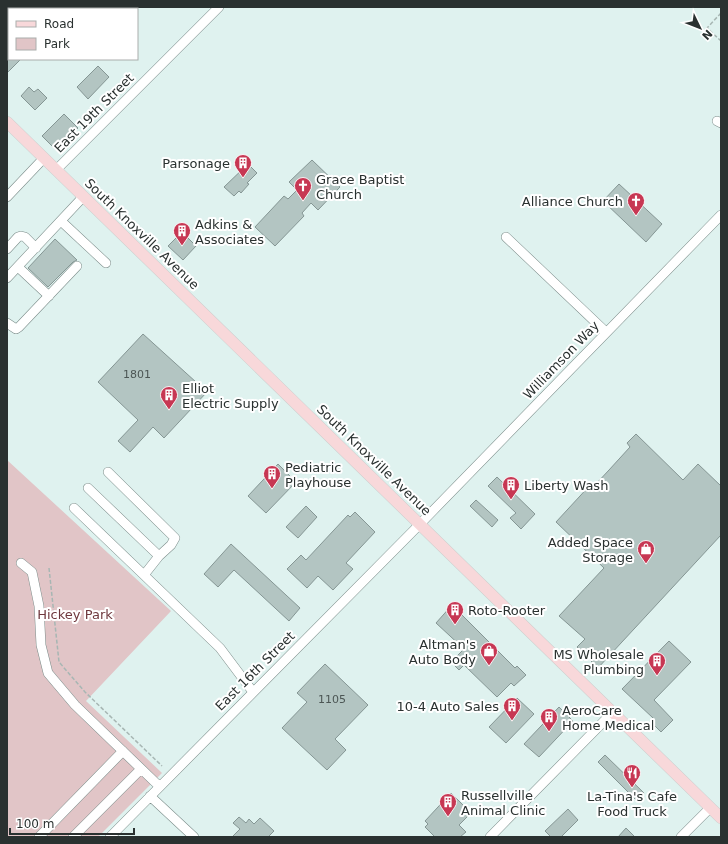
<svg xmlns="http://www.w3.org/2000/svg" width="728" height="844" viewBox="0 0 728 844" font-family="'DejaVu Sans',sans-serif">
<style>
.green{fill:#e1c5c7}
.building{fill:#b3c5c2;stroke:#859694}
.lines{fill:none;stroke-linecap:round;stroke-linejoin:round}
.minor-casing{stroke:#7b8c89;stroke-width:10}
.major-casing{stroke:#cccecd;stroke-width:12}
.path{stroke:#a7b6b3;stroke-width:1.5;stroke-dasharray:4 2;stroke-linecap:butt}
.minor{stroke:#fff;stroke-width:9}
.major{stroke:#f8d8da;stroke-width:11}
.labels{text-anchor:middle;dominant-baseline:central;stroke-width:4;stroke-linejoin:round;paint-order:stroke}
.number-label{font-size:11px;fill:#4c5654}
.street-label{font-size:13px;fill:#2a3130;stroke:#fff}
.poi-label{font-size:13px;fill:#2a3130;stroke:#fff;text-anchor:start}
.park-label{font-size:13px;fill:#6f383e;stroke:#fff}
</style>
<rect width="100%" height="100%" fill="#dff2ef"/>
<!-- green -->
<path class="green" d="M 7,460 L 171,611 L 86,701 L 162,773 L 98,837 L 7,837 Z"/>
<!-- building -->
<path class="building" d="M 7,59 L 21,59 L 7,73 Z
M 98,66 L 109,77 L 88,99 L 77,87 Z
M 29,87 L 34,92 L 38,89 L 47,98 L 35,110 L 21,96 Z
M 64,114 L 78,128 L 56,150 L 42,136 Z
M 312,160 L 340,187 L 318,210 L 311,203 L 302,213 L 304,216 L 275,246 L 255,227 L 284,196 L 288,199 L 297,190 L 289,182 Z
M 248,164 L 257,173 L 247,183 L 249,184 L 241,193 L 239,191 L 234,196 L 224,187 Z
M 619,184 L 662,224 L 646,242 L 603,201 Z
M 182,232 L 196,246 L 183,260 L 168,246 Z
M 55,239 L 77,260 L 73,262 L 48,287 L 28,268 Z
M 143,334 L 207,392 L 164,438 L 153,427 L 130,452 L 118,441 L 138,420 L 98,382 Z
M 636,434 L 683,480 L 698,464 L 721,486 L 721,535 L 597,669 L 591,663 L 592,662 L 577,647 L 585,639 L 559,616 L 604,568 L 556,522 L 592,483 L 595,485 L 609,470 L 630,447 L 627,443 Z
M 278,464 L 296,482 L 266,513 L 248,496 Z
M 497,477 L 535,514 L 521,529 L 510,518 L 516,513 L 488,486 Z
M 476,500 L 498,520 L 492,527 L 470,506 Z
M 306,506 L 317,517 L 298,538 L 286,527 Z
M 355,512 L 375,532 L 346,563 L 353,569 L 333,590 L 318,576 L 307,588 L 287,569 L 301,555 L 306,560 L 348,515 L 350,517 Z
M 231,544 L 300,608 L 289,621 L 234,570 L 218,587 L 204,574 Z
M 452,605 L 515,668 L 517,666 L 526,675 L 514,686 L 511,683 L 497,697 L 464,665 L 459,670 L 451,662 L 464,649 L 436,623 Z
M 669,641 L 691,662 L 654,700 L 673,720 L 661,732 L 650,721 L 653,718 L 622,689 Z
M 325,664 L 368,705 L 335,739 L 346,750 L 327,770 L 282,728 L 307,702 L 297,693 Z
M 517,698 L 534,714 L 506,743 L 489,727 Z
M 559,707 L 573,721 L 539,757 L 524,744 Z
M 605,755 L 644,793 L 637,801 L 598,762 Z
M 451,793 L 471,813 L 459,825 L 466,832 L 460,837 L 435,837 L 425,827 L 428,824 L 425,821 Z
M 568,809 L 578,820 L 561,837 L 551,837 L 545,831 Z
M 239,817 L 246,823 L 249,819 L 254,824 L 260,818 L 274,831 L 268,837 L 232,837 L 240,829 L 233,823 Z
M 626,828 L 635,837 L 618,837 Z"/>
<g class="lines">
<defs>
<path id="minor" d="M 717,121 L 721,123
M 56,170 L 219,7
M 7,197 L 44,158
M 61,221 L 106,263
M 506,237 L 606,332
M 7,249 L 18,237 L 21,236 L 25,237 L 36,248
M 18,267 L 49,296
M 7,278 L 83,197
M 7,323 L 16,329 L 19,327 L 77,266
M 108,472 L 175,538 L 171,545 L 159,556 L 144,575
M 88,488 L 159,556
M 74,508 L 220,648 L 253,692
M 21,563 L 32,572 L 39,606 L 41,645 L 48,673 L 75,705 L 159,786
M 150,796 L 194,837
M 39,837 L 123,751
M 73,837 L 141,769
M 110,837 L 420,524 L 721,215
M 490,837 L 613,712
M 681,837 L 710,808"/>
<path id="major" d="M 7,122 L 721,818"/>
</defs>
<!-- minor casing -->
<use href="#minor" class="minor-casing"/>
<!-- major casing -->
<use href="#major" class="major-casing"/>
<!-- path -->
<path class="path" d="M 721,13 L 707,28 L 721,41
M 49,568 L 59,662 L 85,692 L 162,766"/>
<!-- minor -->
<use href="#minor" class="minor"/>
<!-- major -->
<use href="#major" class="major"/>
</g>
<!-- icons -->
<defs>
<symbol id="building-pin" viewBox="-11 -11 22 30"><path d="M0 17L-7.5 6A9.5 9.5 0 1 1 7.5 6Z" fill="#c73753" stroke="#fff"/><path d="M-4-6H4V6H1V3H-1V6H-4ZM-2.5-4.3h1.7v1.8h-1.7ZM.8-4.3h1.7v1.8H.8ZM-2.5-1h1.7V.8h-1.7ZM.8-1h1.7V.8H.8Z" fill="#fff"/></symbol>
<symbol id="church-pin" viewBox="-11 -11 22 30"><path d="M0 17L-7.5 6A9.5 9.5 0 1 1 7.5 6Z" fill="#c73753" stroke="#fff"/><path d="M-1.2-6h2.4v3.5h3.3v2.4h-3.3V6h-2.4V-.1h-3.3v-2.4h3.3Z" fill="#fff"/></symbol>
<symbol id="shop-pin" viewBox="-11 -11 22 30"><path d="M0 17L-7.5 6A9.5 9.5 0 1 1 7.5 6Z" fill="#c73753" stroke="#fff"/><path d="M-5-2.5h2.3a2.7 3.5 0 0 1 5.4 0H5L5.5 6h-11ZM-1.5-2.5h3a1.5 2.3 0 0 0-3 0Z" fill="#fff"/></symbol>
<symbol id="restaurant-pin" viewBox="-11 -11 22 30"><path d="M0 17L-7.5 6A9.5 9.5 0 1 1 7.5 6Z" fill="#c73753" stroke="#fff"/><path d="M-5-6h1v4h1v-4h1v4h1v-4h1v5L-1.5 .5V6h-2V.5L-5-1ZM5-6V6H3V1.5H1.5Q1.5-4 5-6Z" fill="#fff"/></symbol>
</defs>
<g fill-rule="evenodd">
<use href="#building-pin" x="233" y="153" width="20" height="27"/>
<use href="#church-pin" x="293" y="176" width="20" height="27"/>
<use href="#church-pin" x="626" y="191" width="20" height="27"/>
<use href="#building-pin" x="172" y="221" width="20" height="27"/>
<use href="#building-pin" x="159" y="385" width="20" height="27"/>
<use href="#building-pin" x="262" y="464" width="20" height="27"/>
<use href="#building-pin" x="501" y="475" width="20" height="27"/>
<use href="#shop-pin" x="636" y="539" width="20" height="27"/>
<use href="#building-pin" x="445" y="600" width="20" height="27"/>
<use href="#shop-pin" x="479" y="641" width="20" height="27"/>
<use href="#building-pin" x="647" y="651" width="20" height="27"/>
<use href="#building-pin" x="502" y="696" width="20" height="27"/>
<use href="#building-pin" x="539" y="707" width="20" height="27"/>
<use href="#restaurant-pin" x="622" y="763" width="20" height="27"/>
<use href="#building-pin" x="438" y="792" width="20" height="27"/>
</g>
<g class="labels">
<!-- number labels -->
<g class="number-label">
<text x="137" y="374">1801</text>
<text x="332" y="699">1105</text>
</g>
<!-- street labels -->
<g class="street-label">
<text transform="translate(94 113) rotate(-45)">East 19th Street</text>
<text transform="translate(142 234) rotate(44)">South Knoxville Avenue</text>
<text transform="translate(561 360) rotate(-46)">Williamson Way</text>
<text transform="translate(374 460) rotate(44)">South Knoxville Avenue</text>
<text transform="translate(255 671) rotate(-45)">East 16th Street</text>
</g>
<!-- poi labels -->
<g class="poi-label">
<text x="230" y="163" text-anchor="end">Parsonage</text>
<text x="316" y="179">Grace Baptist<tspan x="316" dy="15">Church</tspan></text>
<text x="623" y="201" text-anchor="end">Alliance Church</text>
<text x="195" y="224">Adkins &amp;<tspan x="195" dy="15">Associates</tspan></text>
<text x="182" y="388">Elliot<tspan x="182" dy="15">Electric Supply</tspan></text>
<text x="285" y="467">Pediatric<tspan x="285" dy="15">Playhouse</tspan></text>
<text x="524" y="485">Liberty Wash</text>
<text x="633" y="542" text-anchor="end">Added Space<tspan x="633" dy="15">Storage</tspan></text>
<text x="468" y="610">Roto-Rooter</text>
<text x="476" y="644" text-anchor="end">Altman's<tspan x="476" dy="15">Auto Body</tspan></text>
<text x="644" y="654" text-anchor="end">MS Wholesale<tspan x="644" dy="15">Plumbing</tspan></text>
<text x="499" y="706" text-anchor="end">10-4 Auto Sales</text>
<text x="562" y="710">AeroCare<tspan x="562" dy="15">Home Medical</tspan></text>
<text x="461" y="795">Russellville<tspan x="461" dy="15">Animal Clinic</tspan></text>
<text x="632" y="796" text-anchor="middle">La-Tina's Cafe<tspan x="632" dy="15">Food Truck</tspan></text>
</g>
<!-- park labels -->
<g class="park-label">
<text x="75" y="614">Hickey Park</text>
</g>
</g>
<!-- border -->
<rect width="728" height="844" fill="none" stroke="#2a3130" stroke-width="16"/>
<!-- legend -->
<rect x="8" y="8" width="130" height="52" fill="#ffffff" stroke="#aaadac"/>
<rect x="16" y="21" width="20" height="6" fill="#f8d8da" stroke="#aaadac"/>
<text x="44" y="28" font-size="12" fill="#2a3130">Road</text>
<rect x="16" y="38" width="20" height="12" fill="#e1c5c7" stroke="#aaadac"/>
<text x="44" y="48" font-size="12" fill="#2a3130">Park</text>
<!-- north arrow -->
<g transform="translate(700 28) rotate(133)" stroke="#ffffff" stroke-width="3" paint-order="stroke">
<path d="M0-3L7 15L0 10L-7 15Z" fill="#2a3130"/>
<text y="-6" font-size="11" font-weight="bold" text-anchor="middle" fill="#2a3130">N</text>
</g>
<!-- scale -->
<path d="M10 828v6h124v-6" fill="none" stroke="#2a3130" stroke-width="2"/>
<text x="16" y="828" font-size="12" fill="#2a3130" stroke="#ffffff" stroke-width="3" paint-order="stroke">100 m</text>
</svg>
